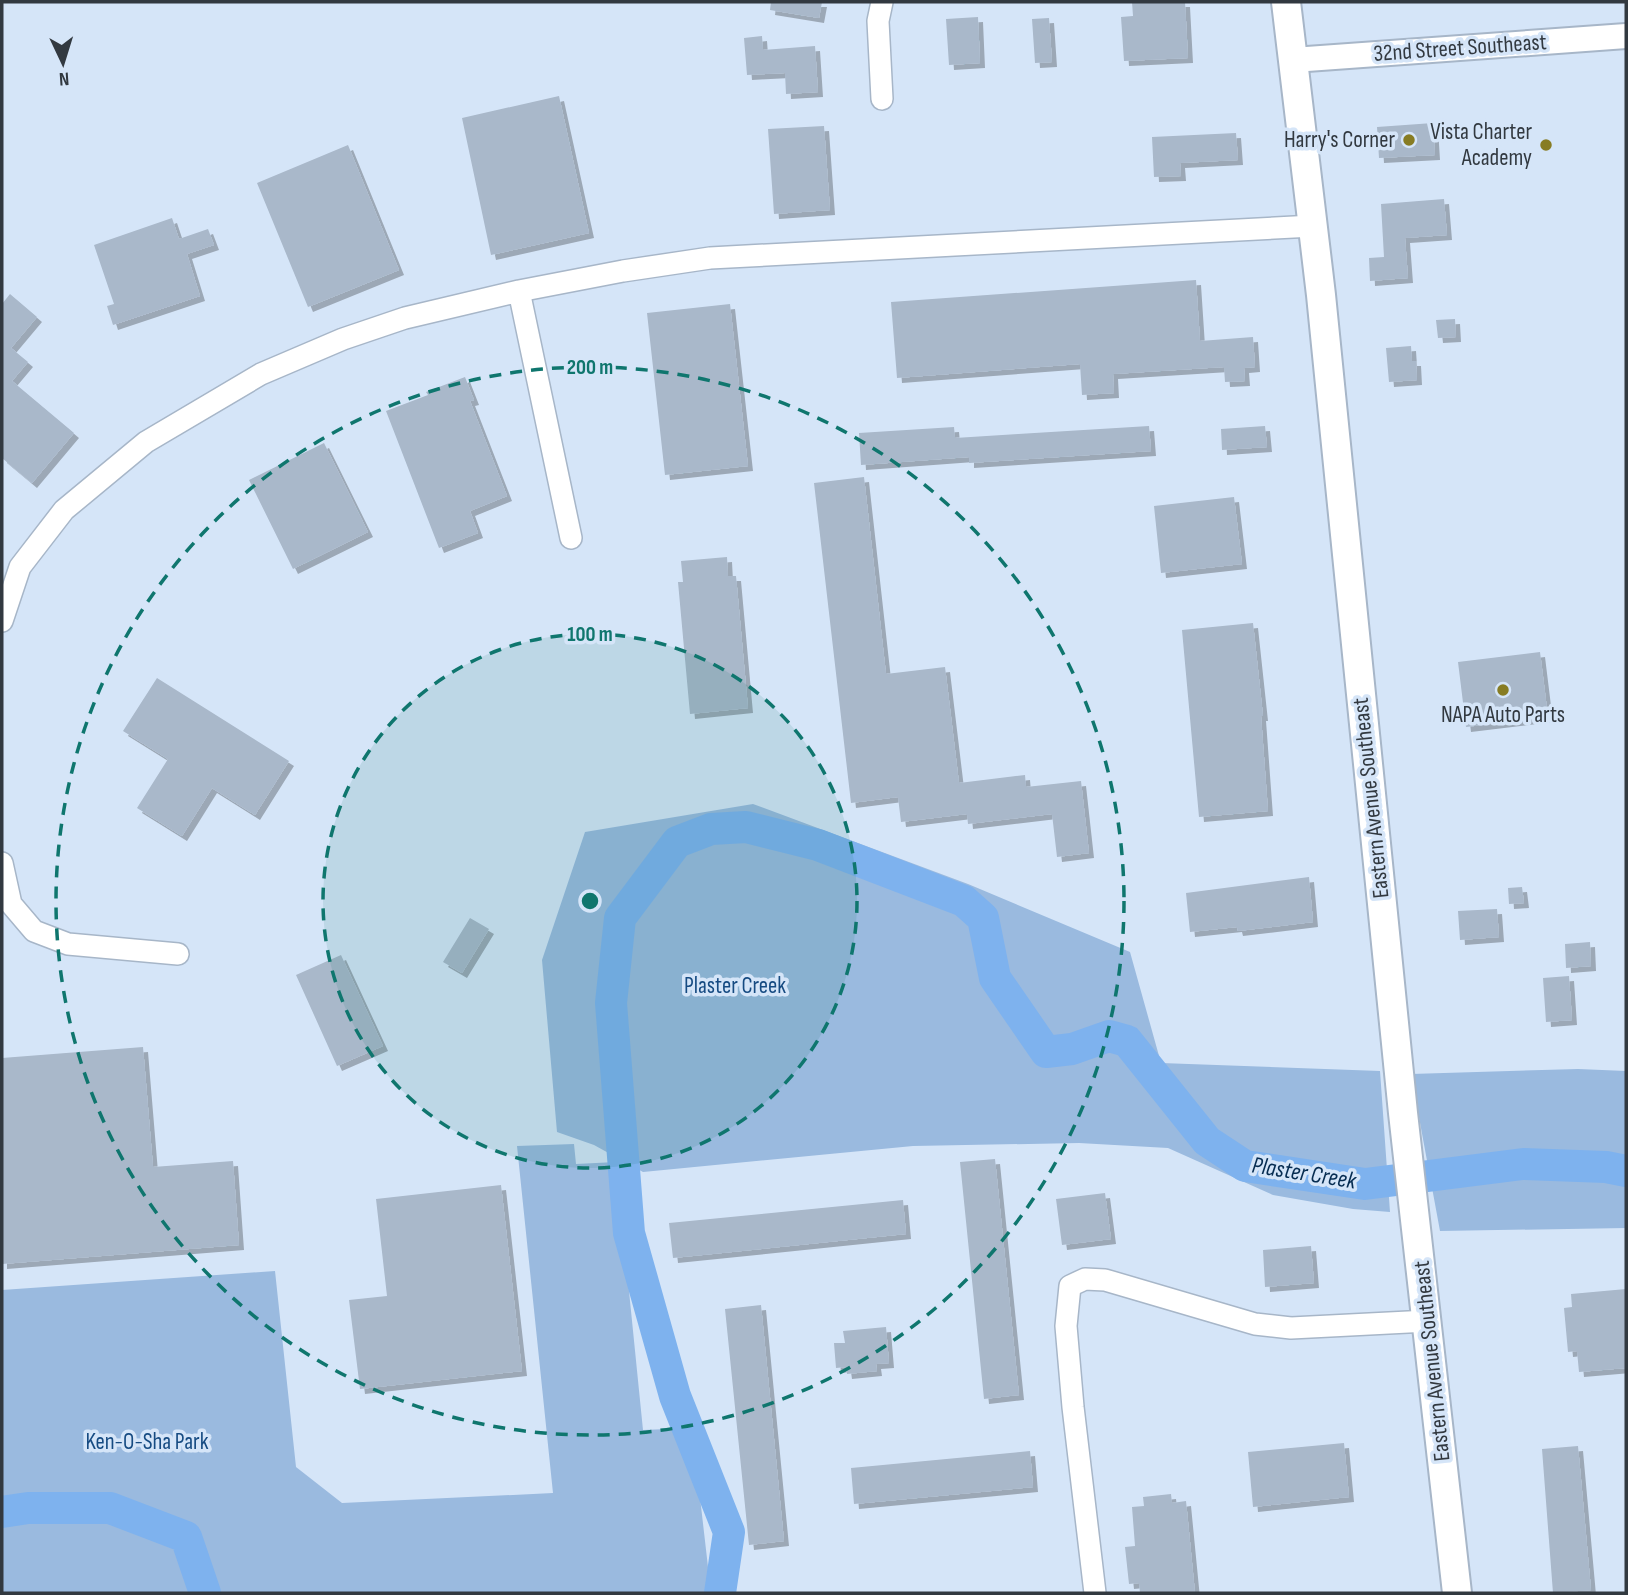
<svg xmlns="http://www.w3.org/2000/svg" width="1628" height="1595" viewBox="0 0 1628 1595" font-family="'Sofia Sans Condensed',sans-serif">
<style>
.green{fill:#9abadf}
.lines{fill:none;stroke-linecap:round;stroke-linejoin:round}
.river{stroke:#7eb2ee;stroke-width:32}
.building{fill:#a9b8ca;filter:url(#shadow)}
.minor-casing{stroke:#a7b6c8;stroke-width:24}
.tertiary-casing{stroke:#a7b6c8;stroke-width:28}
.secondary-casing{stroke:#a7b6c8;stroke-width:32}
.minor{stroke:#fff;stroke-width:21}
.tertiary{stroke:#fff;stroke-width:24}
.secondary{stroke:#fff;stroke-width:28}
.ring{fill:none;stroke:#0f766e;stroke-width:3.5;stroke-dasharray:12 9}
.poi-dot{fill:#877c23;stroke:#d5e5f8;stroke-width:2.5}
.labels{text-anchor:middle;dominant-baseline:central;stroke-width:7;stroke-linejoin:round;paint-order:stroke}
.street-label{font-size:23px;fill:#323940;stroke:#d5e5f8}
.poi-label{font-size:23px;fill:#323940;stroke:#d5e5f8;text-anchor:end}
.park-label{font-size:23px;fill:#164b82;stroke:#d5e5f8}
.water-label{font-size:24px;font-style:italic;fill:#062c51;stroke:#d5e5f8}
.centre{fill:#0f766e;stroke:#d5e5f8;stroke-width:3.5}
.ring-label{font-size:21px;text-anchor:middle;font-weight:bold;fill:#0f766e;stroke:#d5e5f8;stroke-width:7;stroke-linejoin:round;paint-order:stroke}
</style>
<defs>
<filter id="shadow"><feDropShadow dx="5" dy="5" stdDeviation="0" flood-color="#0004"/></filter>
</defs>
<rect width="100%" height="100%" fill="#d5e5f8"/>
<!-- green -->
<path class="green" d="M 753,804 L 968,884 L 1130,952 L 1161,1063 L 1380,1071 L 1390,1212 L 1353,1209 L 1273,1195 L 1168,1148 L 1079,1143 L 913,1146 L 643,1172 L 594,1145 L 557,1132 L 542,960 L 585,832 Z
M 1578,1069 L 1626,1071 L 1626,1228 L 1440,1231 L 1411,1074 Z
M 574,1144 L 576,1164 L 616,1162 L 643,1430 L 692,1428 L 711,1593 L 2,1593 L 2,1290 L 275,1271 L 296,1467 L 342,1503 L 553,1493 L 517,1146 Z"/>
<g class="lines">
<!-- river -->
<path class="river" d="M 2,1512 L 28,1508 L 110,1508 L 186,1537 L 205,1593
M 720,1593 L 729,1532 L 675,1396 L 629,1233 L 611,1003 L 620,918 L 677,842 L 711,829 L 746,827 L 818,845 L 964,901 L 983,918 L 995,978 L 1046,1052 L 1072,1049 L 1109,1036 L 1127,1041 L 1207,1141 L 1245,1166 L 1365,1184 L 1523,1164 L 1606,1167 L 1626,1171"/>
</g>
<!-- building -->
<path class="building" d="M 771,2 L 822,2 L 819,18 L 770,10 Z
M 1132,2 L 1185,2 L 1188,58 L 1124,61 L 1121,17 L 1133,16 Z
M 978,17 L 980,63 L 949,65 L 946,19 Z
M 1049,18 L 1052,62 L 1035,63 L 1032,19 Z
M 762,36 L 763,50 L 815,46 L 818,92 L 786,94 L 785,73 L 747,75 L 744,38 Z
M 559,96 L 589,233 L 491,255 L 462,118 Z
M 1433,123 L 1435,155 L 1379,158 L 1377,127 Z
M 824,126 L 830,210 L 774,214 L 768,129 Z
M 1236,133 L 1238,160 L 1180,163 L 1181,176 L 1154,177 L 1152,137 Z
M 348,145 L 399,270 L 308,307 L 257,183 Z
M 1444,199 L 1447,235 L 1405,238 L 1408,278 L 1370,281 L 1369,258 L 1384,257 L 1381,204 Z
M 172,218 L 179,239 L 208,229 L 214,245 L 187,254 L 200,296 L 113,325 L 107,306 L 114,304 L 94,245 Z
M 1196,280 L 1200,341 L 1253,337 L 1255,367 L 1244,368 L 1245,381 L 1225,382 L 1224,367 L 1113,374 L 1114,393 L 1082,395 L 1080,364 L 897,378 L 891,302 Z
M 10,294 L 37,317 L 11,348 L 28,362 L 12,381 L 74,433 L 32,483 L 2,458 L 2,304 Z
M 730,304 L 748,466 L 665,475 L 647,313 Z
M 1455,319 L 1456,337 L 1438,338 L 1436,320 Z
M 1411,346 L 1412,361 L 1416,361 L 1417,380 L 1389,382 L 1386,348 Z
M 465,377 L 474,400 L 470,401 L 507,496 L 470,511 L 478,533 L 439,548 L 386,411 L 428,395 L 426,392 Z
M 1149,426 L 1151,451 L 969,463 L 969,457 L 861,465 L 859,433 L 954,427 L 955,438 Z
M 1265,426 L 1267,447 L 1222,450 L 1221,429 Z
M 324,443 L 368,532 L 293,569 L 249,480 Z
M 864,477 L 886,674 L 945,667 L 959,783 L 1025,775 L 1026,787 L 1081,781 L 1089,853 L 1057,857 L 1052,814 L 968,824 L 967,814 L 901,822 L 898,797 L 851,803 L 814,483 Z
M 1234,497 L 1242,564 L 1161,573 L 1154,506 Z
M 727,557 L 728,576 L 736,576 L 748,708 L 690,714 L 678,582 L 683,582 L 681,561 Z
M 1253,623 L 1263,716 L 1261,716 L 1268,811 L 1199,817 L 1182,630 Z
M 1540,652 L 1548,717 L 1466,727 L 1458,662 Z
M 157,678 L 289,761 L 255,815 L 212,788 L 182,836 L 137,808 L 168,759 L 123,731 Z
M 1309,877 L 1313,922 L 1238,931 L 1237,927 L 1190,932 L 1186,893 Z
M 1522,887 L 1524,903 L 1509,904 L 1508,888 Z
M 1497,909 L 1499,937 L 1460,940 L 1458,911 Z
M 470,918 L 489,929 L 462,973 L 443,962 Z
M 1590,942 L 1591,966 L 1566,968 L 1565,944 Z
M 341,955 L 383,1046 L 337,1066 L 296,975 Z
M 1569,976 L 1572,1020 L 1546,1022 L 1543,978 Z
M 143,1047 L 153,1167 L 233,1161 L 239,1245 L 2,1264 L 2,1058 Z
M 995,1159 L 1019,1395 L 984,1399 L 960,1162 Z
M 501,1185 L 522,1371 L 360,1389 L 349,1300 L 387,1296 L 376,1199 Z
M 1105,1193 L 1111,1239 L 1062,1245 L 1056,1199 Z
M 903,1200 L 906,1234 L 673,1258 L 669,1223 Z
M 1311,1246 L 1314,1283 L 1265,1287 L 1263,1250 Z
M 1626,1289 L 1626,1368 L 1579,1372 L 1577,1351 L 1568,1352 L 1564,1308 L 1572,1307 L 1571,1294 Z
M 761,1305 L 784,1541 L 749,1545 L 725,1309 Z
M 886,1327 L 889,1363 L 876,1364 L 877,1371 L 847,1374 L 846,1367 L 836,1368 L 834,1343 L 845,1343 L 843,1331 Z
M 1344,1443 L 1349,1497 L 1253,1507 L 1248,1452 Z
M 1578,1446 L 1591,1590 L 1553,1593 L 1542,1449 Z
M 1030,1451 L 1033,1487 L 854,1504 L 851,1468 Z
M 1171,1494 L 1172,1503 L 1186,1501 L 1195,1593 L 1140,1593 L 1139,1583 L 1129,1584 L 1125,1547 L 1135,1546 L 1132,1507 L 1144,1506 L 1143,1497 Z"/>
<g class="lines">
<defs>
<path id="minor" d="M 882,2 L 878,21 L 882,99
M 519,291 L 571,538
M 2,621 L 20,567 L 64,510 L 146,442 L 261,374 L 343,339 L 405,318 L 519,291 L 623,271 L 710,258 L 1313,226
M 2,863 L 11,904 L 34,931 L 68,944 L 178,954
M 1095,1593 L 1073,1407 L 1066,1326 L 1070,1286 L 1085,1279 L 1105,1280 L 1255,1324 L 1291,1328 L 1428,1321"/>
<path id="tertiary" d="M 1293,60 L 1626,36"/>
<path id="secondary" d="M 1286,2 L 1321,295 L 1403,1113 L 1457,1593"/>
</defs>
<!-- minor casing -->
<use href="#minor" class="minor-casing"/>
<!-- tertiary casing -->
<use href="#tertiary" class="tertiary-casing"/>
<!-- secondary casing -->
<use href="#secondary" class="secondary-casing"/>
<!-- minor -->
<use href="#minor" class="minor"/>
<!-- tertiary -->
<use href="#tertiary" class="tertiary"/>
<!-- secondary -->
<use href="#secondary" class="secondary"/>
</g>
<!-- distance rings -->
<circle cx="590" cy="901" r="267" fill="#0f766e" fill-opacity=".12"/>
<g class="ring">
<circle cx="590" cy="901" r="267"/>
<circle cx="590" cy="901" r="534"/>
</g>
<!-- markers -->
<g class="poi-dot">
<circle cx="1409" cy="140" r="7"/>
<circle cx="1546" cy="145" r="7"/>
<circle cx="1503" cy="690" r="7"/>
</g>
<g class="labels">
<!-- street labels -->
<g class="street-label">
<text transform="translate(1460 48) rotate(-4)">32nd Street Southeast</text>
<text transform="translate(1371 798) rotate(-96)">Eastern Avenue Southeast</text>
<text transform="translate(1432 1361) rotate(-96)">Eastern Avenue Southeast</text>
</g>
<!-- poi labels -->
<g class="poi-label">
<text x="1532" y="132">Vista Charter<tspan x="1532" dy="26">Academy</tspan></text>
<text x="1395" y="140">Harry's Corner</text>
<text x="1503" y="715" text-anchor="middle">NAPA Auto Parts</text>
</g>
<!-- park labels -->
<g class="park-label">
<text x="735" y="986">Plaster Creek</text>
<text x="147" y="1442">Ken-O-Sha Park</text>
</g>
<!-- water labels -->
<g class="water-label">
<text transform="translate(1304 1173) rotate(9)">Plaster Creek</text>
</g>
</g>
<circle cx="590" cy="901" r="10" class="centre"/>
<g class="ring-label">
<text x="590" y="374">200 m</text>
<text x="590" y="641">100 m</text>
</g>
<!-- border -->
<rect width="1628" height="1595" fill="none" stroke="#323940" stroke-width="7"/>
<!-- north arrow -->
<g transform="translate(63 63) rotate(176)" stroke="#d5e5f8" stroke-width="5" paint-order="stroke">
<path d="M0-5L12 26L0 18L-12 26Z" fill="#323940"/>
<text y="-10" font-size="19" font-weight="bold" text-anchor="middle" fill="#323940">N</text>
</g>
</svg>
